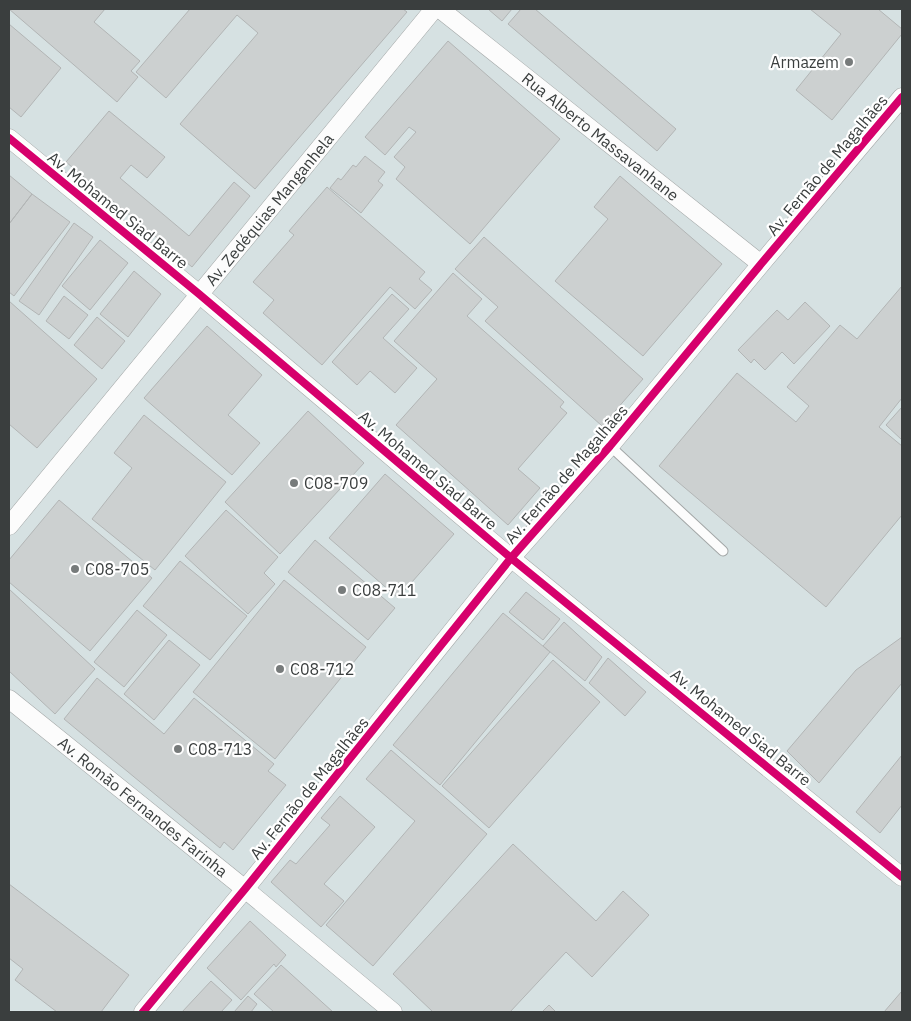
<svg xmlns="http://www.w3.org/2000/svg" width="911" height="1021" viewBox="0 0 911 1021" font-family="'IBM Plex Sans',sans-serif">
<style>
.built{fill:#d6e1e2}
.building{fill:#ccd0d0;stroke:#b2b5b5}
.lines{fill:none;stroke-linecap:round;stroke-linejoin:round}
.lane-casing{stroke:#a3a7a7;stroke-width:11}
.street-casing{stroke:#a3a7a7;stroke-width:19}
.lane{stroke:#fcfcfc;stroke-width:9}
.street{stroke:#fcfcfc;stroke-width:18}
.cycleway-casing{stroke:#fff;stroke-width:11}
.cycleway{stroke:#d6006c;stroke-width:8}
.poi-dot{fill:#777b7b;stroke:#fff;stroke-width:2}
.labels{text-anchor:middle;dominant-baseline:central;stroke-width:4.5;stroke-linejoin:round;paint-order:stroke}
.poi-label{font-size:16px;fill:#3a3e3e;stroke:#fff;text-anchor:start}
.street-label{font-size:16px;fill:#3a3e3e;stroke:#fff}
</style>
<rect width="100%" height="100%" fill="#e8eded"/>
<!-- built -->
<path class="built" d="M 9,9 L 902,9 L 902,1012 L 9,1012 Z"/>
<!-- building -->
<path class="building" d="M 9,9 L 105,9 L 94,22 L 140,61 L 131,71 L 138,77 L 117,102 Z
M 190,9 L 403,9 L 407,12 L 255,189 L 180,124 L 258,33 L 237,15 L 166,98 L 136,72 Z
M 488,9 L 512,9 L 502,21 Z
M 521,9 L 535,9 L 676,129 L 657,151 L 508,24 Z
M 810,9 L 878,9 L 902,29 L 902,34 L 832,120 L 796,90 L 841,34 Z
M 9,24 L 61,68 L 21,117 L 9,107 Z
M 448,41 L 560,139 L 470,244 L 396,179 L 405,167 L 394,157 L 416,132 L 409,127 L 385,155 L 365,137 Z
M 109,111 L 165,157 L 147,178 L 131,165 L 120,178 L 189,236 L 234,182 L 250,196 L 192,267 L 66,162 Z
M 365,156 L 385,172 L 378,181 L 383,185 L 361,213 L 330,188 L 338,178 L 341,180 L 353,165 L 356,167 Z
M 9,175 L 32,194 L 9,224 Z
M 620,176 L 722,264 L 643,356 L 555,281 L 608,219 L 594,207 Z
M 327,187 L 425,272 L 419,279 L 432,290 L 415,309 L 390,287 L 322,365 L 263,313 L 274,300 L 253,282 L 294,235 L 289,231 Z
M 32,194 L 70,222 L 14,296 L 9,292 L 9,224 Z
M 74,223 L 93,237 L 39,315 L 19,301 Z
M 484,237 L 643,379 L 602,426 L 485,321 L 498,307 L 455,269 Z
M 100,240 L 128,263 L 90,310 L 62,286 Z
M 134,271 L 161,294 L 128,337 L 100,314 Z
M 453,273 L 482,299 L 467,316 L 564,402 L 560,407 L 567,413 L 518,469 L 540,488 L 508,525 L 396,425 L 437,379 L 394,341 Z
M 902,286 L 902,398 L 879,427 L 902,446 L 902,515 L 826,607 L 659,466 L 737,373 L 796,422 L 809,406 L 787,387 L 840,325 L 857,339 Z
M 392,294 L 409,309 L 383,338 L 417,368 L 395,393 L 370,371 L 357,385 L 332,362 Z
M 64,296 L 88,315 L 69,339 L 46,321 Z
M 9,301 L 97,379 L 37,448 L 9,424 Z
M 805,302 L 830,326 L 794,364 L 782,352 L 765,370 L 754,359 L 751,363 L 738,350 L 777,310 L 788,320 Z
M 97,317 L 125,341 L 102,369 L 74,345 Z
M 207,326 L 262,375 L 228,415 L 260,443 L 232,475 L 144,398 Z
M 902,407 L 902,440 L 886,425 Z
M 308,411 L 364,463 L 280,554 L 225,502 Z
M 144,415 L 226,482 L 155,570 L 92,519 L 132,468 L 114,453 Z
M 385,474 L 454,534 L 398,598 L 329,538 Z
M 59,500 L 152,578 L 90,651 L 9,582 L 9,560 Z
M 226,510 L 278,557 L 264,573 L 275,584 L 248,614 L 185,556 Z
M 315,540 L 395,608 L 368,640 L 288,572 Z
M 180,561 L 247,616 L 210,660 L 143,606 Z
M 284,580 L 366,647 L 275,759 L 193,692 Z
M 9,589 L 95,669 L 55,714 L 9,671 Z
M 526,592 L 560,619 L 543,640 L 509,612 Z
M 137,610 L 167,635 L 124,687 L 94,662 Z
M 503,613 L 550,652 L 440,785 L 393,745 Z
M 564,622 L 602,657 L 585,681 L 543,646 Z
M 902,637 L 902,683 L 819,783 L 787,751 L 856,670 Z
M 169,640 L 200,665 L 154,720 L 124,694 Z
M 608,658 L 646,692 L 625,716 L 589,683 Z
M 553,660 L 600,702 L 489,828 L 442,786 Z
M 97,678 L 164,734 L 194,698 L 274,764 L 268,771 L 286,785 L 233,850 L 224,842 L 220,848 L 64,719 Z
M 391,750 L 487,834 L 373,966 L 326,925 L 415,821 L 366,779 Z
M 902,755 L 902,805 L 880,833 L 856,812 Z
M 340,796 L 375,827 L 324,884 L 344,901 L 321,927 L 271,882 L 290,860 L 296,864 L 330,825 L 321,818 Z
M 513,844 L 596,921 L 623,891 L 649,915 L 592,977 L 566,952 L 510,1012 L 433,1012 L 393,974 Z
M 9,884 L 129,975 L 101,1012 L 57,1012 L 15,980 L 23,969 L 9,958 Z
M 250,921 L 286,955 L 276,967 L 274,964 L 241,1000 L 207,968 Z
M 281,965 L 333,1012 L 274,1012 L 254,994 Z
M 211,981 L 232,1000 L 221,1012 L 182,1012 Z
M 902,991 L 902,1012 L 884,1012 Z
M 248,996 L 257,1004 L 251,1012 L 234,1012 Z
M 549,1005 L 556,1012 L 542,1012 Z"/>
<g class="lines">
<defs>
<path id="lane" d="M 610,446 L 723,551"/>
<g id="street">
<path id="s1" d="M 440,9 L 761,264"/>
<path d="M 9,138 L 199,294 L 511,558 L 902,877"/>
<path id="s2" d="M 9,526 L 434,9"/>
<path id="s3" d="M 9,699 L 245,889 L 393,1012"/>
<path d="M 143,1012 L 245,889 L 511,558 L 610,446 L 761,264 L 902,97"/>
</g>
</defs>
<!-- lane casing -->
<use href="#lane" class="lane-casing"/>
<!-- street casing -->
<use href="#street" class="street-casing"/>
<!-- lane -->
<use href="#lane" class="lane"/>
<!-- street -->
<use href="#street" class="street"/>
<defs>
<path id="cycleway" d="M 9,138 L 199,294 L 511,558 L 902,877
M 143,1012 L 245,889 L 511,558 L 610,446 L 761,264 L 902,97"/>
</defs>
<!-- cycleway casing -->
<use href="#cycleway" class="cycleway-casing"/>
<!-- cycleway -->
<use href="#cycleway" class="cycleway"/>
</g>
<!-- markers -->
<g class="poi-dot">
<circle cx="849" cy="62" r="5"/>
<circle cx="294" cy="483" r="5"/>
<circle cx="75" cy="569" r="5"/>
<circle cx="342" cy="590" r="5"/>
<circle cx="280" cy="669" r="5"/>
<circle cx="178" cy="749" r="5"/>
</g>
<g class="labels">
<!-- poi labels -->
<g class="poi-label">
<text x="839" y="62" text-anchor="end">Armazem</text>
<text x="304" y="483">C08-709</text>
<text x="85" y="569">C08-705</text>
<text x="352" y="590">C08-711</text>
<text x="290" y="669">C08-712</text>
<text x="188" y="749">C08-713</text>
</g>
<!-- street labels -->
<g class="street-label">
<text stroke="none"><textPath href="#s1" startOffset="205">Rua Alberto Massavanhane</textPath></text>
<text transform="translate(827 165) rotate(-50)">Av. Fernão de Magalhães</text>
<text stroke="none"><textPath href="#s2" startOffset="410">Av. Zedéquias Manganhela</textPath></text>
<text transform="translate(118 210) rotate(39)">Av. Mohamed Siad Barre</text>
<text transform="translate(428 470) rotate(40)">Av. Mohamed Siad Barre</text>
<text transform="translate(566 474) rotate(-49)">Av. Fernão de Magalhães</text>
<text transform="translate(741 727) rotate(39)">Av. Mohamed Siad Barre</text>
<text transform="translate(309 788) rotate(-51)">Av. Fernão de Magalhães</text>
<text stroke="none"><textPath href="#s3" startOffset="172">Av. Romão Fernandes Farinha</textPath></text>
</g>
</g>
<!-- border -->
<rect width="911" height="1021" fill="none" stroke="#3a3e3e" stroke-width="20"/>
</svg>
